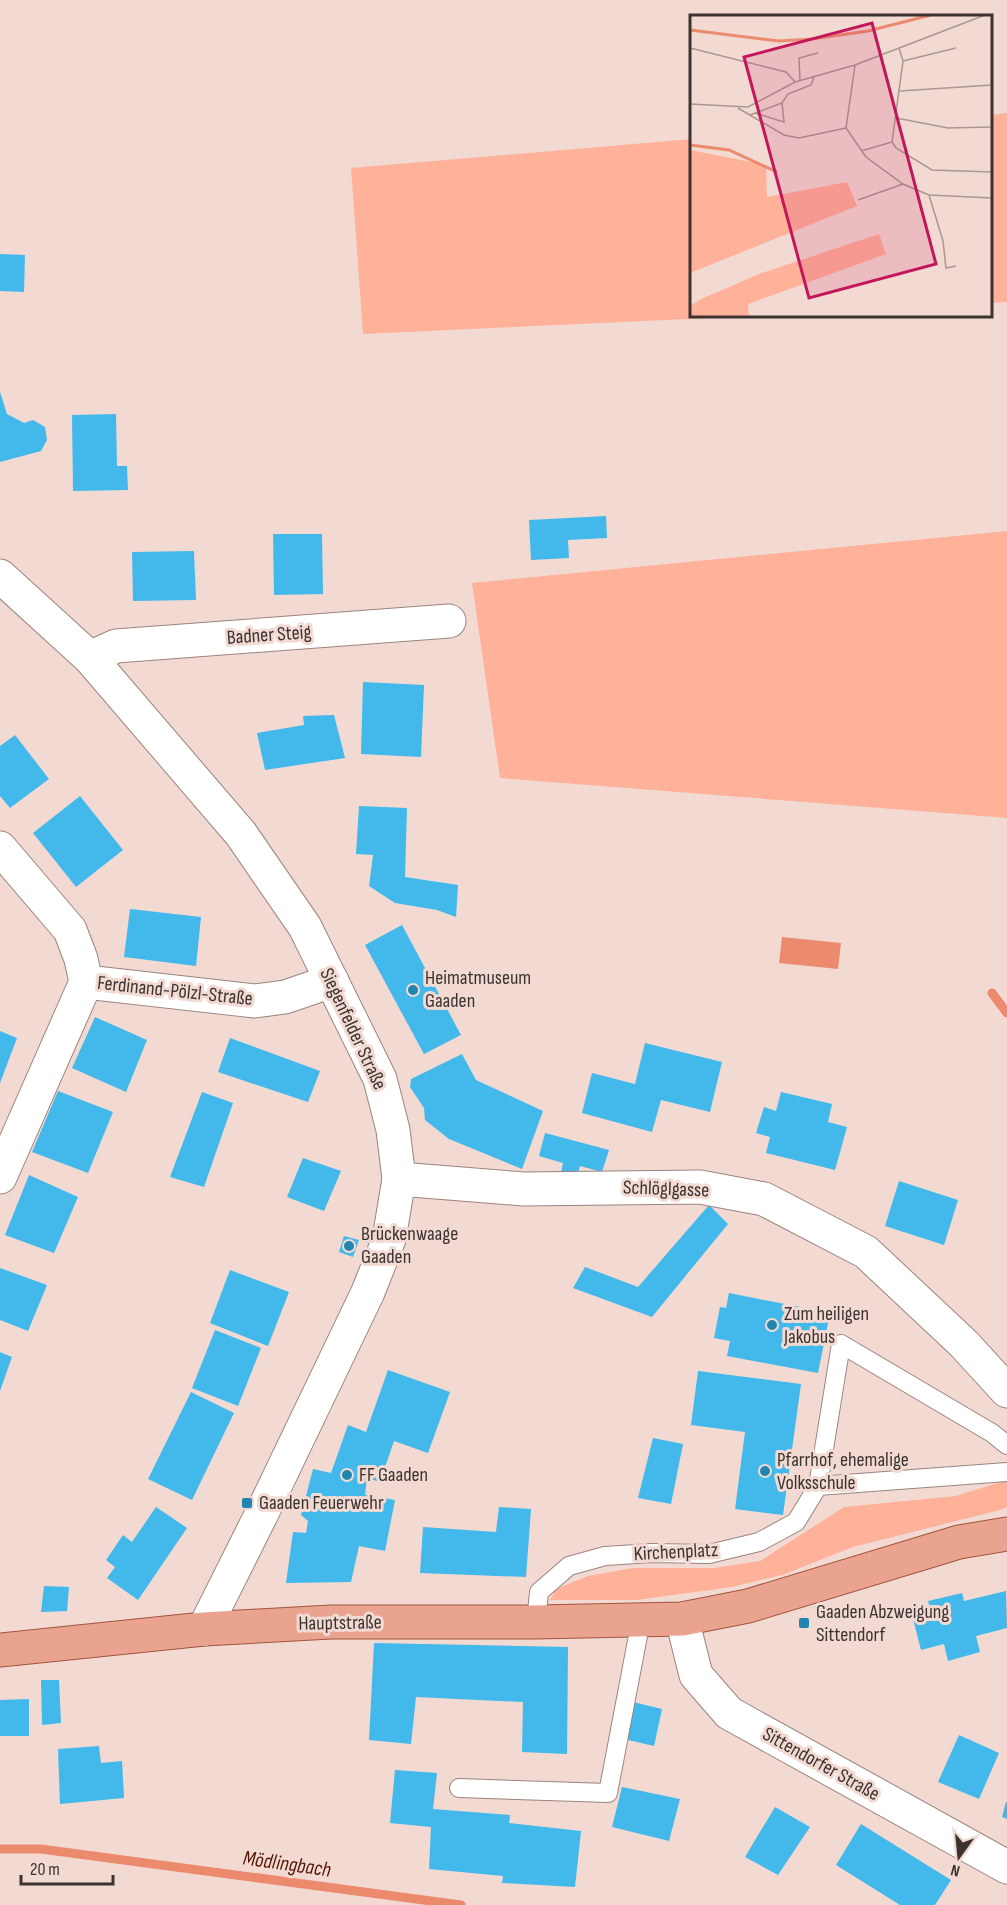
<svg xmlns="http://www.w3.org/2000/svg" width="1007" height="1905" viewBox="0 0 1007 1905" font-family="'Sofia Sans Condensed',sans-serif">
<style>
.green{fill:#ffb19a}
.water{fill:#ec8a6e}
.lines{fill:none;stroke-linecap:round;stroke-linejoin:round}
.stream{stroke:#ec8a6e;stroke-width:9}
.building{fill:#42b8eb}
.lane-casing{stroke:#9b847e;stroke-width:20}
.street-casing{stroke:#9b847e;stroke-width:35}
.secondary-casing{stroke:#9b847e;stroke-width:35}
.primary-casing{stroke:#a3543d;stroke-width:35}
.lane{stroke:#fff;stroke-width:18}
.street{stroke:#fff;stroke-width:33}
.secondary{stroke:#fff;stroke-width:33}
.primary{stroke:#e9a38f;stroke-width:33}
.poi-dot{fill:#2086af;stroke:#f2dad3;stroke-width:2}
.labels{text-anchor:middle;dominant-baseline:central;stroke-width:6;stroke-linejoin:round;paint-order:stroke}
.street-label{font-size:20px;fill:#3c3330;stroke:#f2dad3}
.poi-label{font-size:20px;fill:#3c3330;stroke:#f2dad3;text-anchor:start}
.water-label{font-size:21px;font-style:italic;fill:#531603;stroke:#f2dad3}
.inset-river{fill:none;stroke:#ec8a6e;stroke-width:3}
.inset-road{fill:none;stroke:#a99792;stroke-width:1.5}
.view{fill:#c2185b;fill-opacity:0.15;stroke:#c2185b;stroke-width:3}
.inset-edge{fill:none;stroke:#3c3330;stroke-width:3}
</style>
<rect width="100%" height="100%" fill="#f2dad3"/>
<!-- green -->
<path class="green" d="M 1007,113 L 1007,302 L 991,303 L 991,115 Z
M 692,139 L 692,315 L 777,315 L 363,334 L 351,168 Z
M 1007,531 L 1007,818 L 500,778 L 472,583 Z
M 1007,1480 L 1007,1507 L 1000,1510 L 853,1547 L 782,1575 L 732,1587 L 637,1600 L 550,1600 L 556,1589 L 588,1576 L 633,1568 L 714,1568 L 760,1561 L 844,1507 L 956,1496 Z"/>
<!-- water -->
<path class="water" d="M 782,937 L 841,943 L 838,969 L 779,963 Z"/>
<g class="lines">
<!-- stream -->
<path class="stream" d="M 992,993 L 1007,1013
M 0,1849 L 41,1849 L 461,1905"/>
</g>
<!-- building -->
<path class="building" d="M 0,254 L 25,255 L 24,292 L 0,291 Z
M 0,392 L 7,414 L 24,423 L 33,420 L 45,427 L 47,440 L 41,451 L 0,462 Z
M 116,414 L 117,466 L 127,466 L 128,490 L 73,491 L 72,415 Z
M 606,516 L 607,538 L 568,540 L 569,558 L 531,560 L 529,520 Z
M 273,534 L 322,534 L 323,594 L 274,595 Z
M 194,551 L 196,600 L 133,601 L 132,552 Z
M 363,682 L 424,685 L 421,757 L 361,754 Z
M 334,715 L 345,758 L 265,770 L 257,733 L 304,725 L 303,716 Z
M 15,735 L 49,779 L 10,808 L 0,796 L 0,746 Z
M 80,796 L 123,850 L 76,887 L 33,833 Z
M 359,806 L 407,808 L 405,877 L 458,885 L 456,917 L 437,910 L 395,903 L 369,886 L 373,855 L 356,854 Z
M 130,909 L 201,917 L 196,966 L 124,957 Z
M 402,925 L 461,1035 L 424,1054 L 365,945 Z
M 95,1017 L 147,1040 L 126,1092 L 72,1068 Z
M 0,1031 L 17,1038 L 0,1083 Z
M 230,1038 L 320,1071 L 308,1102 L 218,1072 Z
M 645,1043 L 722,1062 L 710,1112 L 661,1100 L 652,1132 L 582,1113 L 592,1073 L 635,1084 Z
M 462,1054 L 476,1080 L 543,1111 L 522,1169 L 449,1139 L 425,1120 L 424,1108 L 410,1087 L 411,1079 Z
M 58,1091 L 113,1112 L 88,1173 L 32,1152 Z
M 202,1092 L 233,1103 L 204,1187 L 170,1177 Z
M 781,1092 L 832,1104 L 828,1122 L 847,1127 L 835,1170 L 766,1153 L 770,1137 L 756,1133 L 764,1107 L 776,1111 Z
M 545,1133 L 609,1150 L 602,1172 L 580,1166 L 577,1177 L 561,1173 L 563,1163 L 539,1156 Z
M 303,1158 L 341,1171 L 324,1211 L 287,1197 Z
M 29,1175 L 78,1197 L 54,1253 L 5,1235 Z
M 899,1181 L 958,1200 L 944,1245 L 885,1226 Z
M 709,1205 L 728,1224 L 652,1317 L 573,1288 L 585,1267 L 638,1287 Z
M 344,1236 L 359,1240 L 353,1257 L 339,1252 Z
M 0,1268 L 47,1285 L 28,1331 L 0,1320 Z
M 230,1270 L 289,1292 L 268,1346 L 210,1323 Z
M 729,1293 L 830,1313 L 818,1373 L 727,1356 L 730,1341 L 714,1338 L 720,1307 L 726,1308 Z
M 215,1330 L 261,1348 L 238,1406 L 192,1388 Z
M 0,1352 L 12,1357 L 0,1391 Z
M 388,1370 L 450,1392 L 428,1453 L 394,1441 L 380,1482 L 367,1478 L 365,1495 L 395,1500 L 385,1551 L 359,1546 L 351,1582 L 286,1583 L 293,1532 L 306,1533 L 308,1521 L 301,1515 L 313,1469 L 331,1473 L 348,1425 L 366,1432 Z
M 698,1371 L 801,1384 L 783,1515 L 735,1509 L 745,1432 L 691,1425 Z
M 191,1392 L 234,1413 L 192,1500 L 148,1479 Z
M 653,1438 L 683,1444 L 671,1504 L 638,1498 Z
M 156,1507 L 187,1528 L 138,1600 L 107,1578 L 115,1567 L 106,1560 L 123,1535 L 132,1542 Z
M 499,1507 L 531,1509 L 526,1577 L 420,1573 L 423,1527 L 496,1532 Z
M 44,1586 L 69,1587 L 67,1611 L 41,1612 Z
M 1006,1591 L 1007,1628 L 976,1636 L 980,1652 L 948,1661 L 944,1644 L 921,1650 L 912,1615 L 931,1611 L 928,1601 L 962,1593 L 964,1601 Z
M 374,1643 L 568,1647 L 567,1754 L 522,1752 L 523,1702 L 416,1697 L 411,1744 L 369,1740 Z
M 41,1680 L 59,1680 L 61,1723 L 42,1725 Z
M 29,1699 L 29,1736 L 0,1736 L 0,1700 Z
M 633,1702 L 662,1709 L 654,1746 L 624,1739 Z
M 959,1735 L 999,1753 L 979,1799 L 938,1782 Z
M 99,1746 L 101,1763 L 122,1761 L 124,1798 L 60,1804 L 58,1749 Z
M 395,1770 L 437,1773 L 433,1809 L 510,1815 L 509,1823 L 581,1831 L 575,1887 L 502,1883 L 503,1876 L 429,1869 L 431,1827 L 390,1823 Z
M 622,1787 L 680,1799 L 669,1841 L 612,1827 Z
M 1006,1802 L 1007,1802 L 1007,1819 L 1002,1817 Z
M 775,1807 L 810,1827 L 778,1875 L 745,1857 Z
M 861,1824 L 951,1880 L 935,1905 L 900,1905 L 836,1865 Z"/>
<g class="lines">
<defs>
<path id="lane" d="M 818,1486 L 841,1344 L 992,1433 L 1007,1445
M 536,1622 L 539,1592 L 569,1566 L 605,1556 L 652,1553 L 709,1554 L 759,1542 L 796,1522 L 818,1486 L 1007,1472
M 459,1788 L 608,1793 L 641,1620"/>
<path id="street" d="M 90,658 L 116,646 L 449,621
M 0,848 L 70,930 L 81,959 L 86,982 L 0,1177
M 86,982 L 255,1001 L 285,997 L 332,981
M 399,1179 L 524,1189 L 700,1187 L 764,1199 L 866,1252 L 964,1344 L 1007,1391"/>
<path id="secondary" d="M 0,576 L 90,658 L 241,834 L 305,927 L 380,1079 L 393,1130 L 399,1179 L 389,1239 L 368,1292 L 263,1511 L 204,1629
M 682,1619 L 696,1675 L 729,1713 L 1007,1867"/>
<path id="primary" d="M 0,1650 L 204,1629 L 331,1622 L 536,1622 L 682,1619 L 748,1606 L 959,1542 L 1007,1534"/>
</defs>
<!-- lane casing -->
<use href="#lane" class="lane-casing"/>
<!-- street casing -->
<use href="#street" class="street-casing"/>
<!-- secondary casing -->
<use href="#secondary" class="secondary-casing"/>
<!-- primary casing -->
<use href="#primary" class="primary-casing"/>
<!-- lane -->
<use href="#lane" class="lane"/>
<!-- street -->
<use href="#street" class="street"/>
<!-- secondary -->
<use href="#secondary" class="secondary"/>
<!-- primary -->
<use href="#primary" class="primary"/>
</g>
<!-- markers -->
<g class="poi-dot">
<circle cx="413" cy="990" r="6"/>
<circle cx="349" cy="1246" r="6"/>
<circle cx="772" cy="1325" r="6"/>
<circle cx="765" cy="1471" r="6"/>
<circle cx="347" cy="1475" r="6"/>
<rect x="241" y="1497" width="12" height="12" rx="3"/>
<rect x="798" y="1617" width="12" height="12" rx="3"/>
</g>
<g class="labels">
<!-- street labels -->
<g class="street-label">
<text transform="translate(269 635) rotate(-4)">Badner Steig</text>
<text transform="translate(175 991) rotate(6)">Ferdinand-Pölzl-Straße</text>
<text transform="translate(353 1029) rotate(65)">Siegenfelder Straße</text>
<text transform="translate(666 1189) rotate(2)">Schlöglgasse</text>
<text transform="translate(676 1552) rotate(-3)">Kirchenplatz</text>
<text transform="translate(340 1623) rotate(-1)">Hauptstraße</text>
<text transform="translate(821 1764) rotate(29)">Sittendorfer Straße</text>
</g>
<!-- poi labels -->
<g class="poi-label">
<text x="425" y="978">Heimatmuseum<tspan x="425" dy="23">Gaaden</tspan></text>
<text x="361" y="1234">Brückenwaage<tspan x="361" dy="23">Gaaden</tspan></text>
<text x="784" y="1314">Zum heiligen<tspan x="784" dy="23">Jakobus</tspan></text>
<text x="777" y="1460">Pfarrhof, ehemalige<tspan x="777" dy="23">Volksschule</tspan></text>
<text x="359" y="1475">FF Gaaden</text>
<text x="259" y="1503">Gaaden Feuerwehr</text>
<text x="816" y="1612">Gaaden Abzweigung<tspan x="816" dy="23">Sittendorf</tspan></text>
</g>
<!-- water labels -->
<g class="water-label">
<text transform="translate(287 1864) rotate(8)">Mödlingbach</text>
</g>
</g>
<!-- overview -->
<g transform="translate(690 15)">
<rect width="302" height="302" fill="#f2dad3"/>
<path d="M 0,135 L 76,150 L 77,182 L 157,167 L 167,191 L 0,258 ZM 189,219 L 196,239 L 58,289 L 59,301 L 0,301 L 0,291 L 9,285 L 69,259 Z" fill="#ffb19a"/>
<path class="inset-river" d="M 0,15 L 89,26 L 122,24 L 178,16 L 241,0M 0,130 L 39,135 L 87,157"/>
<path class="inset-road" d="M 0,33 L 96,57 L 105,67M 209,33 L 213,46 L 202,127 L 206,133 L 242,155 L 302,157M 213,46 L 266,33M 165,50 L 156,113 L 176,142 L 213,169 L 239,180 L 302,183M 110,66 L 109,43 L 128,38M 210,76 L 302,70M 0,89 L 58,92 L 105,67 L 165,50 L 295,0M 48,93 L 94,120 L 109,123 L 156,113M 65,98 L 94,107 L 92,88M 60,100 L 92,88 L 98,79 L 121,70 L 124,62M 206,103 L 258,113 L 302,112M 171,136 L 202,127M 239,180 L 253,226 L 256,253 L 266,251M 168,185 L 213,169"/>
<path class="view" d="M 182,8 L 246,249 L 119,283 L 54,42 Z"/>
<rect width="302" height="302" class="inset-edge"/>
</g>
<!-- north arrow -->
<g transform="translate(959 1857) rotate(195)" stroke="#f2dad3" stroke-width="4.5" paint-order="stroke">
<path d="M0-4.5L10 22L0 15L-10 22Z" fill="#3c3330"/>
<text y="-9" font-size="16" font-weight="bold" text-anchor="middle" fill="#3c3330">N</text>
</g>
<!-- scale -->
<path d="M21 1875v9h92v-9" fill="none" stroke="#3c3330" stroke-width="3"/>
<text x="30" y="1875" font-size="18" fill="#3c3330" stroke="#f2dad3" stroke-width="4.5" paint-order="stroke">20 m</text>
</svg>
